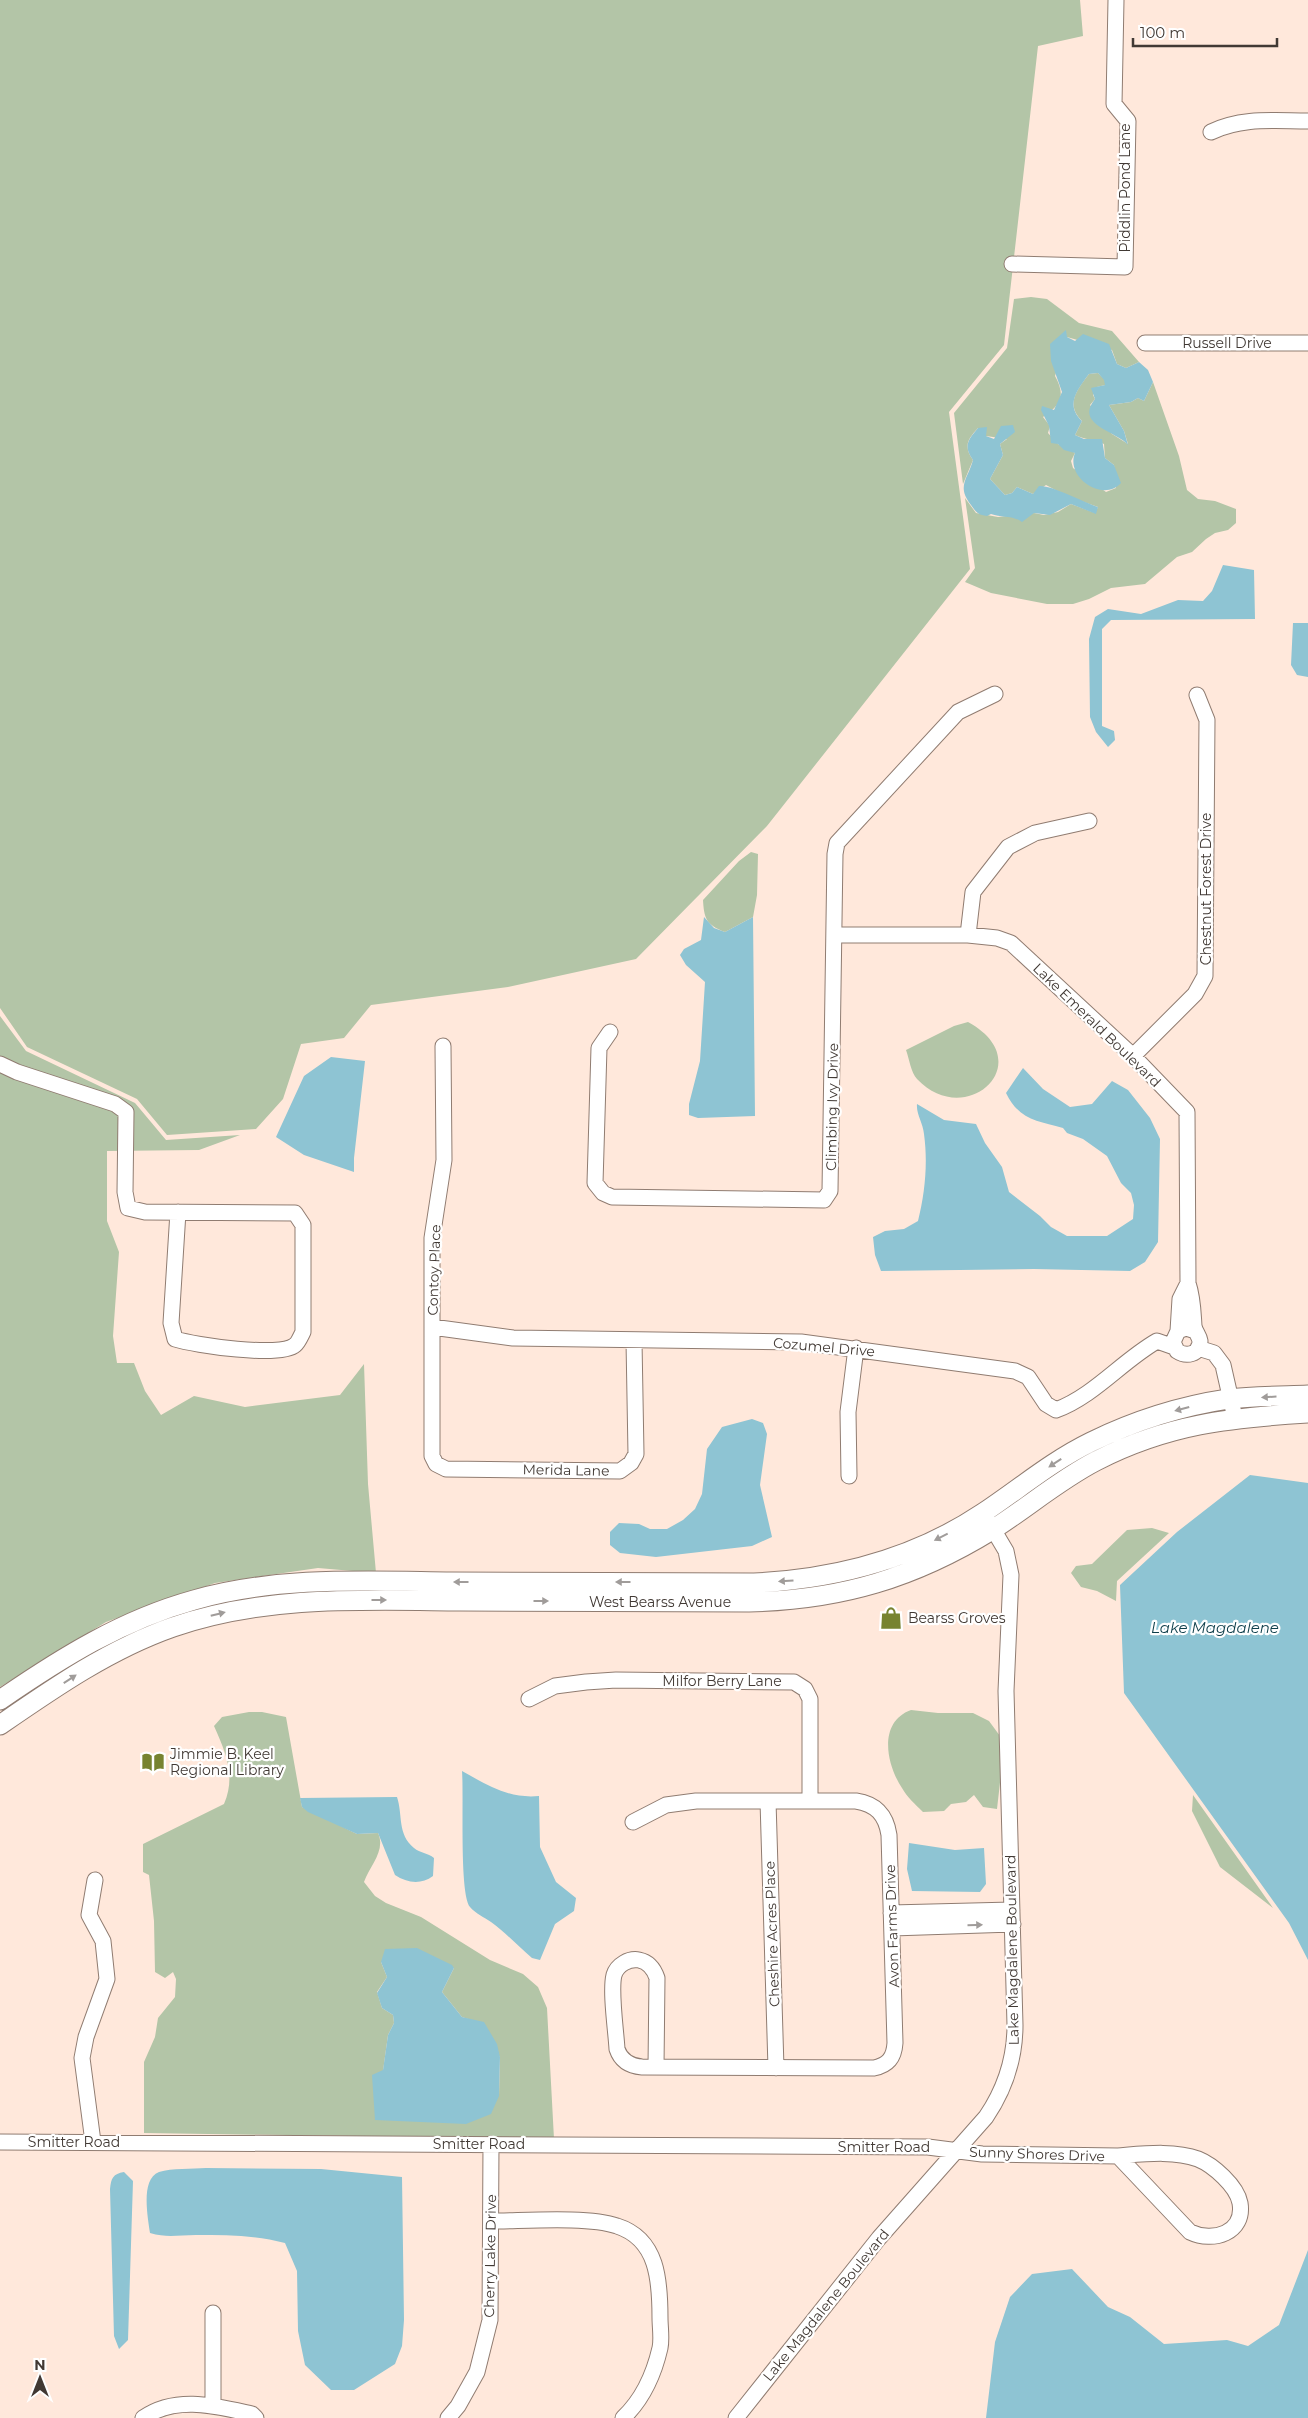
<svg xmlns="http://www.w3.org/2000/svg" width="1308" height="2418" viewBox="0 0 1308 2418" font-family="Montserrat,sans-serif">
<style>
.green{fill:#b3c5a7;fill-rule:evenodd}
.water{fill:#8ec4d3}
.lines{fill:none;stroke-linecap:round;stroke-linejoin:round}
.minor-casing{stroke:#907c71;stroke-width:17}
.major-casing{stroke:#907c71;stroke-width:21}
.minor{stroke:#fff;stroke-width:15}
.major{stroke:#fff;stroke-width:19}
.oneway{fill:#a09c9a}
.labels{text-anchor:middle;dominant-baseline:central;stroke-width:4.5;stroke-linejoin:round;paint-order:stroke}
.street-label{font-size:14px;fill:#413934;stroke:#fff}
.poi-label{font-size:14px;fill:#413934;stroke:#fff;text-anchor:start}
.water-label{font-size:15px;font-style:italic;fill:#0d3e4a;stroke:#fff}
</style>
<rect width="100%" height="100%" fill="#ffe8db"/>
<!-- green -->
<path class="green" d="M 0,0 L 1080,0 L 1083,36 L 1038,46 L 1004,345 L 949,412 L 970,569 L 767,826 L 636,959 L 508,987 L 371,1005 L 344,1038 L 301,1044 L 283,1099 L 256,1129 L 167,1135 L 137,1099 L 27,1047 L 0,1008 Z
M 1031,297 L 1047,299 L 1079,323 L 1112,331 L 1139,362 L 1126,368 L 1117,364 L 1112,350 L 1067,337 L 1055,376 C 1066,396 1061,405 1043,417 L 1050,426 L 1048,433 L 1058,444 L 1075,453 L 1071,461 L 1073,468 L 1106,492 L 1116,488 L 1114,465 L 1105,458 L 1104,444 C 1094,439 1085,440 1075,435 L 1082,421 C 1065,404 1077,390 1089,374 L 1098,373 L 1105,380 L 1105,385 L 1097,387 L 1093,395 L 1095,399 L 1090,405 L 1112,434 L 1128,444 L 1124,431 L 1109,405 L 1131,402 L 1138,398 L 1144,401 L 1153,382 L 1179,456 L 1187,490 L 1198,499 L 1215,501 L 1236,509 L 1236,523 L 1228,530 L 1215,533 L 1206,539 L 1192,552 L 1177,557 L 1145,584 L 1111,588 L 1089,599 L 1073,604 L 1047,604 L 991,593 L 965,582 L 975,568 L 965,498 L 976,513 L 998,517 L 1034,513 L 1044,515 L 1058,512 L 1071,504 L 1095,513 L 1098,507 C 1080,501 1062,494 1046,485 L 1033,494 L 1017,487 L 1012,493 L 1005,495 L 990,479 L 1003,455 L 1000,444 L 1007,439 L 986,436 L 978,428 C 968,439 963,446 973,460 L 963,484 L 954,413 L 1007,348 L 1014,299 Z
M 751,852 L 758,854 L 757,895 L 753,917 L 725,932 C 706,925 704,918 703,900 L 739,861 Z
M 0,1016 L 26,1051 L 135,1103 L 166,1140 L 240,1135 L 199,1150 L 107,1151 L 107,1221 L 119,1252 L 113,1336 L 117,1363 L 134,1363 L 145,1391 L 161,1415 L 194,1396 L 245,1407 L 340,1395 L 364,1364 L 368,1484 L 376,1573 L 318,1568 L 215,1583 L 106,1622 L 0,1687 Z
M 968,1022 C 1041,1062 966,1131 917,1079 C 911,1073 909,1058 906,1050 L 954,1026 Z
M 1152,1528 L 1169,1533 L 1117,1581 L 1116,1601 L 1097,1591 L 1081,1587 L 1071,1573 L 1076,1566 L 1092,1564 L 1127,1530 Z
M 911,1710 L 938,1713 L 973,1713 L 989,1721 L 1000,1736 L 1001,1774 L 997,1809 L 983,1807 L 974,1795 L 966,1802 L 951,1804 L 944,1811 L 923,1812 C 915,1804 907,1797 902,1788 C 886,1764 878,1722 911,1710 Z
M 249,1712 L 262,1712 L 286,1717 L 302,1807 L 357,1834 L 378,1833 C 386,1851 370,1865 364,1882 L 375,1896 L 386,1903 L 421,1917 L 490,1960 L 523,1974 L 538,1987 L 547,2008 L 554,2139 L 144,2133 L 144,2062 L 155,2037 L 158,2018 L 175,1997 L 176,1979 L 173,1972 L 165,1978 L 155,1972 L 154,1921 L 149,1875 L 143,1872 L 143,1844 L 224,1804 C 236,1776 226,1753 214,1726 L 222,1717 ZM 381,1962 L 454,1968 L 442,1992 L 462,2017 L 474,2021 L 500,2057 L 499,2095 L 383,2071 L 388,2035 L 394,2023 L 393,2015 L 382,2008 L 377,1992 L 387,1977 Z
M 1193,1795 L 1273,1908 L 1220,1867 L 1192,1811 Z"/>
<!-- water -->
<path class="water" d="M 1066,330 L 1067,337 L 1075,341 L 1083,334 L 1109,344 L 1117,364 L 1126,368 L 1139,362 L 1148,370 L 1153,382 L 1144,401 L 1138,398 L 1131,402 L 1109,405 L 1124,431 L 1128,445 C 1116,431 1074,425 1095,399 L 1091,388 L 1105,385 L 1104,380 L 1098,373 L 1089,374 C 1077,390 1065,405 1082,421 L 1075,435 L 1084,439 L 1102,439 L 1105,458 L 1114,465 L 1121,483 C 1103,503 1065,477 1075,453 L 1064,450 L 1058,444 L 1051,443 L 1049,426 L 1041,410 L 1042,406 L 1054,410 L 1062,392 L 1051,361 L 1050,344 Z
M 1013,425 L 1015,432 L 1000,444 L 1003,455 L 990,479 L 1005,495 L 1012,493 L 1017,487 L 1033,494 L 1039,486 C 1052,485 1083,502 1098,507 L 1096,514 L 1071,504 L 1050,515 L 1034,513 L 1022,522 C 1012,515 1002,518 991,514 L 987,516 C 978,515 976,512 971,505 C 956,486 968,479 973,460 C 963,446 968,440 978,428 L 987,427 L 986,436 L 994,439 L 1001,426 Z
M 1223,565 L 1254,570 L 1255,619 L 1111,620 L 1102,629 L 1102,726 L 1114,731 L 1115,740 L 1108,747 L 1096,732 L 1090,717 L 1089,639 L 1095,617 L 1108,609 L 1141,614 L 1178,600 L 1203,601 L 1212,591 Z
M 1293,623 L 1308,623 L 1308,677 L 1297,675 L 1291,665 Z
M 704,917 L 714,928 L 725,932 L 753,917 L 755,1116 L 698,1118 L 689,1115 L 689,1104 L 700,1061 L 705,982 L 686,965 L 680,955 L 684,949 L 701,940 Z
M 331,1057 L 365,1061 L 354,1158 L 354,1172 L 304,1155 L 276,1137 L 304,1076 Z
M 1023,1068 L 1043,1089 L 1070,1107 L 1092,1104 L 1112,1081 L 1128,1090 L 1150,1118 L 1160,1139 L 1158,1242 L 1145,1262 L 1130,1271 L 1034,1269 L 881,1271 L 875,1255 L 873,1237 L 885,1231 L 904,1229 L 918,1221 C 925,1193 928,1163 924,1134 C 923,1123 916,1114 917,1104 L 944,1120 L 976,1124 L 985,1143 L 1002,1167 L 1009,1192 L 1040,1216 L 1051,1227 L 1067,1236 L 1107,1236 L 1133,1219 L 1134,1205 L 1131,1193 L 1121,1183 L 1107,1156 L 1083,1139 L 1067,1133 L 1063,1128 C 1037,1121 1019,1120 1006,1093 Z
M 752,1419 L 763,1423 L 767,1434 L 760,1485 L 772,1537 L 752,1546 L 656,1557 L 620,1553 L 610,1545 L 610,1532 L 619,1523 L 639,1524 L 650,1529 L 667,1529 L 683,1520 L 695,1509 L 702,1494 L 707,1449 L 722,1427 Z
M 1250,1475 L 1308,1483 L 1308,1960 L 1289,1923 L 1124,1693 L 1120,1585 L 1177,1532 Z
M 462,1771 C 487,1785 509,1799 539,1796 L 540,1847 L 556,1882 L 576,1898 L 574,1911 L 555,1924 L 540,1960 L 532,1958 C 518,1946 506,1933 491,1922 C 484,1917 476,1914 470,1907 C 459,1894 464,1796 462,1771 Z
M 397,1797 C 403,1815 397,1834 414,1848 C 420,1853 428,1853 434,1858 L 433,1876 C 421,1885 407,1883 395,1875 L 378,1833 L 357,1834 L 308,1812 L 302,1807 L 300,1798 Z
M 909,1843 L 955,1850 L 984,1848 L 986,1884 L 980,1892 L 912,1891 L 907,1869 Z
M 417,1948 L 452,1965 L 454,1968 L 442,1992 L 462,2017 L 484,2022 L 497,2044 L 500,2057 L 499,2096 L 491,2114 L 466,2124 L 375,2120 L 372,2075 L 383,2070 L 388,2035 L 394,2023 L 393,2015 L 382,2008 L 377,1993 L 387,1977 L 381,1962 L 385,1949 Z
M 206,2168 L 321,2169 L 402,2177 L 404,2320 L 402,2346 L 395,2364 L 354,2390 L 331,2390 L 305,2365 L 298,2331 L 297,2271 L 285,2243 C 256,2235 226,2235 196,2235 C 178,2235 167,2238 150,2233 C 148,2218 140,2179 159,2172 C 172,2168 192,2169 206,2168 Z
M 124,2172 L 133,2181 L 128,2340 L 119,2349 L 114,2336 L 110,2189 C 111,2178 113,2174 124,2172 Z
M 1308,2250 L 1308,2418 L 986,2418 L 995,2342 L 1010,2297 L 1032,2274 L 1072,2269 L 1108,2307 L 1130,2317 L 1164,2344 L 1227,2340 L 1248,2346 L 1279,2325 Z"/>
<g class="lines">
<defs>
<path id="minor" d="M 1211,132 C 1242,117 1274,121 1308,121
M 1012,264 L 1125,267 L 1128,121 L 1114,104 L 1116,0
M 1145,343 L 1308,343
M 835,935 L 968,935 L 997,938 L 1011,943 L 1133,1056 L 1187,1112 L 1188,1283
M 968,935 L 973,892 L 1008,847 L 1035,833 L 1089,821
M 610,1032 L 599,1048 L 595,1183 L 603,1193 L 612,1197 L 824,1200 L 830,1191 L 835,854 L 837,843 L 958,712 L 995,694
M 443,1046 L 444,1160 L 432,1238 L 432,1456 L 436,1464 L 446,1469 L 620,1471 L 631,1463 L 636,1454 L 634,1341
M 1133,1056 L 1195,994 L 1205,976 L 1207,720 L 1197,695
M 0,1064 L 17,1072 L 115,1104 L 126,1112 L 125,1192 L 128,1208 L 145,1212 L 295,1213 L 303,1225 L 303,1332 C 301,1336 298,1343 295,1345 C 281,1358 194,1345 175,1339 L 171,1323 L 178,1212
M 432,1327 L 513,1338 L 801,1342 L 1015,1371 L 1028,1377 L 1046,1404 L 1056,1410 C 1094,1396 1122,1361 1157,1341 L 1174,1347
M 1178,1331 L 1180,1299 L 1188,1283 C 1193,1298 1193,1311 1194,1326 C 1195,1332 1199,1335 1200,1341 C 1200,1355 1186,1357 1177,1351 L 1173,1342 L 1178,1331 L 1186,1328 L 1195,1331
M 1198,1348 L 1214,1353 L 1223,1365 L 1235,1418
M 849,1476 L 848,1412 L 856,1348
M 529,1699 L 555,1686 L 586,1682 L 616,1680 L 794,1682 L 805,1689 L 810,1699 L 810,1800
M 768,1801 L 776,2068
M 633,1822 L 666,1805 L 696,1801 L 856,1801 C 876,1804 886,1815 889,1835 L 895,2043 C 894,2058 888,2065 874,2068 L 642,2067 C 630,2066 621,2061 617,2049 C 616,2031 610,1991 614,1975 C 617,1965 629,1958 639,1960 C 649,1962 654,1969 657,1978 L 656,2067
M 891,1913 L 1012,1910
M 892,1928 L 1013,1924
M 0,2142 L 928,2147 L 982,2154 L 1118,2156 L 1190,2232 C 1213,2243 1245,2233 1240,2203 C 1237,2186 1213,2165 1198,2159 C 1174,2150 1143,2154 1118,2156
M 93,2142 L 82,2058 L 86,2037 L 107,1979 L 103,1941 L 89,1915 L 95,1880
M 491,2221 C 524,2221 588,2216 617,2226 C 658,2239 660,2281 660,2318 C 660,2327 662,2339 660,2348 C 654,2374 643,2399 623,2418
M 213,2406 L 213,2313
M 143,2418 C 176,2395 216,2406 252,2414 L 256,2418
M 448,2418 L 458,2406 L 477,2372 L 490,2320 L 491,2144
M 736,2418 L 879,2238 L 986,2117 C 1005,2089 1015,2058 1015,2025 L 1006,1691 L 1011,1575 L 1006,1551 L 987,1519"/>
<path id="major" d="M 0,1700 C 61,1658 122,1620 194,1600 C 278,1576 366,1581 452,1582 C 553,1582 653,1583 754,1583 C 837,1579 914,1559 983,1513 C 1019,1489 1052,1461 1091,1442 C 1134,1421 1181,1406 1228,1399 C 1254,1396 1282,1396 1308,1395
M 0,1725 C 55,1687 110,1649 173,1627 C 266,1595 363,1600 460,1601 C 556,1601 653,1602 749,1602 C 841,1600 914,1578 992,1530 C 1027,1508 1059,1480 1096,1461 C 1168,1424 1229,1418 1308,1413"/>
</defs>
<!-- minor casing -->
<use href="#minor" class="minor-casing"/>
<!-- major casing -->
<use href="#major" class="major-casing"/>
<!-- minor -->
<use href="#minor" class="minor"/>
<!-- major -->
<use href="#major" class="major"/>
</g>
<!-- one-way arrows -->
<defs><path id="oneway-solid" d="M-6-.8H1V-3.2L6.5 0L1 3.2V.8H-6Z" transform="scale(1.25)"/></defs>
<g class="oneway">
<use href="#oneway-solid" transform="translate(1269 1397) rotate(177)"/>
<use href="#oneway-solid" transform="translate(1182 1409) rotate(165)"/>
<use href="#oneway-solid" transform="translate(1055 1463) rotate(147)"/>
<use href="#oneway-solid" transform="translate(941 1537) rotate(153)"/>
<use href="#oneway-solid" transform="translate(786 1581) rotate(176)"/>
<use href="#oneway-solid" transform="translate(461 1582) rotate(-180)"/>
<use href="#oneway-solid" transform="translate(623 1582) rotate(-180)"/>
<use href="#oneway-solid" transform="translate(379 1600)"/>
<use href="#oneway-solid" transform="translate(541 1601)"/>
<use href="#oneway-solid" transform="translate(218 1614) rotate(-14)"/>
<use href="#oneway-solid" transform="translate(70 1679) rotate(-33)"/>
<use href="#oneway-solid" transform="translate(975 1925) rotate(-2)"/>
</g>
<!-- icons -->
<defs>
<symbol id="shop-bare" viewBox="-9 -9 18 18"><path d="M-5-2.5h2.3a2.7 3.5 0 0 1 5.4 0H5L5.5 6h-11ZM-1.5-2.5h3a1.5 2.3 0 0 0-3 0Z" fill="#778330" stroke="#fff" stroke-width="2.5" paint-order="stroke"/></symbol>
<symbol id="library-bare" viewBox="-9 -9 18 18"><path d="M-6-4Q-3-5.5-.7-3.5V5Q-3 3-6 4ZM6-4Q3-5.5 .7-3.5V5Q3 3 6 4Z" fill="#778330" stroke="#fff" stroke-width="2.5" paint-order="stroke"/></symbol>
</defs>
<g fill-rule="evenodd">
<use href="#shop-bare" x="875" y="1602" width="32" height="32"/>
<use href="#library-bare" x="137" y="1746" width="32" height="32"/>
</g>
<g class="labels">
<!-- street labels -->
<g class="street-label">
<text transform="translate(1125 188) rotate(-90)">Piddlin Pond Lane</text>
<text x="1227" y="343">Russell Drive</text>
<text transform="translate(1206 889) rotate(-90)">Chestnut Forest Drive</text>
<text transform="translate(1097 1025) rotate(44)">Lake Emerald Boulevard</text>
<text transform="translate(832 1107) rotate(-89)">Climbing Ivy Drive</text>
<text transform="translate(434 1270) rotate(-88)">Contoy Place</text>
<text transform="translate(824 1347) rotate(5)">Cozumel Drive</text>
<text transform="translate(566 1470) rotate(1)">Merida Lane</text>
<text x="660" y="1602">West Bearss Avenue</text>
<text x="722" y="1681">Milfor Berry Lane</text>
<text transform="translate(892 1926) rotate(-92)">Avon Farms Drive</text>
<text transform="translate(772 1934) rotate(-92)">Cheshire Acres Place</text>
<text transform="translate(1012 1950) rotate(-91)">Lake Magdalene Boulevard</text>
<text x="74" y="2142">Smitter Road</text>
<text x="479" y="2144">Smitter Road</text>
<text x="884" y="2147">Smitter Road</text>
<text transform="translate(1037 2154) rotate(2)">Sunny Shores Drive</text>
<text transform="translate(490 2256) rotate(-89)">Cherry Lake Drive</text>
<text transform="translate(826 2305) rotate(-51)">Lake Magdalene Boulevard</text>
</g>
<!-- poi labels -->
<g class="poi-label">
<text x="908" y="1618">Bearss Groves</text>
<text x="170" y="1754">Jimmie B. Keel<tspan x="170" dy="16">Regional Library</tspan></text>
</g>
<!-- water labels -->
<g class="water-label">
<text x="1215" y="1627">Lake Magdalene</text>
</g>
</g>
<!-- north arrow -->
<g transform="translate(40 2378)" stroke="#ffffff" stroke-width="4" paint-order="stroke">
<path d="M0-4L9 19L0 12L-9 19Z" fill="#413934"/>
<text y="-8" font-size="14" font-weight="bold" text-anchor="middle" fill="#413934">N</text>
</g>
<!-- scale -->
<path d="M1133 38v8h144v-8" fill="none" stroke="#413934" stroke-width="2.5"/>
<text x="1140" y="38" font-size="15" fill="#413934" stroke="#ffffff" stroke-width="4" paint-order="stroke">100 m</text>
</svg>
